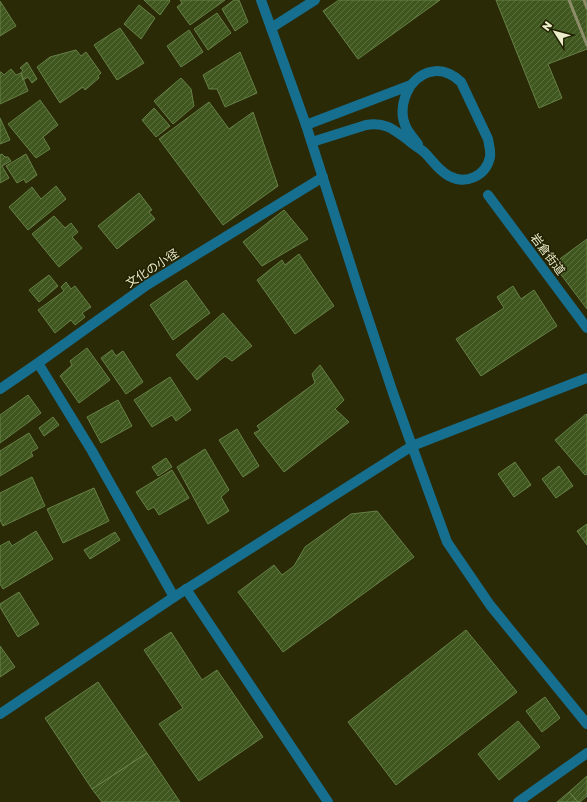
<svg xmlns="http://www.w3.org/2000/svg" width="587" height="802" viewBox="0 0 587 802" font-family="'Golos Text','Noto Sans JP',sans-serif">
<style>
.building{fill:url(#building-hatch);stroke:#668046}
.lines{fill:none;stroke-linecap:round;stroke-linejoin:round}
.minor{stroke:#176f90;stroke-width:10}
.tertiary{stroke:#176f90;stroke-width:10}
.rail{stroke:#8d8d6a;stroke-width:3}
.labels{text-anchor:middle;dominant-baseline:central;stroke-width:3;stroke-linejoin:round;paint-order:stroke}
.street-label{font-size:12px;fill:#ebecca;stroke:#212100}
</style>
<defs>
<pattern id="building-hatch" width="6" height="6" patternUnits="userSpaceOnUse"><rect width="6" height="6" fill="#40581f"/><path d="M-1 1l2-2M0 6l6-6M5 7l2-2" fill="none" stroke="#5c703e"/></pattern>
</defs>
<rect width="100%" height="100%" fill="#2b2a06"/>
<!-- building -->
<path class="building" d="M 144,0 L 169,0 L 170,1 L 160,15 Z
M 180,0 L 225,0 L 190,25 L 177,7 L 182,3 Z
M 234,0 L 239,0 L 248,22 L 235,31 L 222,9 Z
M 339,0 L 440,0 L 358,59 L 323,11 Z
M 496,0 L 587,0 L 587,49 L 548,64 L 562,98 L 539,108 Z
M 0,1 L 16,26 L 0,36 Z
M 139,5 L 155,18 L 141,39 L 124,24 Z
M 217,13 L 231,33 L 208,50 L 194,29 Z
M 120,28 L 144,63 L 117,80 L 94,45 Z
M 189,30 L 203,52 L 181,67 L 167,46 Z
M 76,50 L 81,56 L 86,52 L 101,73 L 98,76 L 99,78 L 85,90 L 83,87 L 60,103 L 37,67 L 50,57 Z
M 240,52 L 257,93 L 225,107 L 217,89 L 209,89 L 203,75 Z
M 27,62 L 37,79 L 32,83 L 28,77 L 23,80 L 21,73 L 23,70 L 20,68 Z
M 11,69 L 16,75 L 21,73 L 28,91 L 0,104 L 0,72 L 1,72 L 4,75 Z
M 181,78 L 191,89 L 194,106 L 173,124 L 154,101 Z
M 40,100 L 58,125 L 43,137 L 50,149 L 36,158 L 8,124 Z
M 209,102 L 229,129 L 253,112 L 278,186 L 223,225 L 159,139 Z
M 154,108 L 170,126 L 156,137 L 142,120 Z
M 0,118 L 10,140 L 0,144 Z
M 2,154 L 5,157 L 8,157 L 11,161 L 2,166 L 9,178 L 0,183 L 0,155 Z
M 26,154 L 37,175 L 26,183 L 24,179 L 17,183 L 6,166 Z
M 56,186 L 66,199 L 28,230 L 9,207 L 32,187 L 41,199 Z
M 139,193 L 152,210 L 149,212 L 155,219 L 117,249 L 98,226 Z
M 284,210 L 308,239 L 262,266 L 243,242 Z
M 54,216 L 65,228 L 71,223 L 78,232 L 72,237 L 82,248 L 59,267 L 32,234 Z
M 587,239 L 587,309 L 553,264 Z
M 299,254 L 334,306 L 295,334 L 257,280 L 282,260 L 285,265 Z
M 49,275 L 58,286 L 39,302 L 29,290 Z
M 186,280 L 210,313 L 173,340 L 150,305 Z
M 66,282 L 71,289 L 75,286 L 91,307 L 82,313 L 85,317 L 75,325 L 71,320 L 55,333 L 38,310 L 64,291 L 61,287 Z
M 513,286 L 521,299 L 534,290 L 557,326 L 481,376 L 456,339 L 504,308 L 497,297 Z
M 223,313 L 252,346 L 232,361 L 225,356 L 197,380 L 176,355 Z
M 87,348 L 110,380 L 79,403 L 60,376 L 72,365 L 70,361 Z
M 112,350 L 116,356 L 123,351 L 143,382 L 126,394 L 101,358 Z
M 320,365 L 344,400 L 335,409 L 349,422 L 284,472 L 254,433 L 260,430 L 257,426 L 315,383 L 312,374 Z
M 170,377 L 191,410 L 176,421 L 172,415 L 152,427 L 134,400 Z
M 28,395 L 41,413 L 0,443 L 0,415 Z
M 118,400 L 132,426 L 101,443 L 87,417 Z
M 586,414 L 587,415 L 587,474 L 585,475 L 555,440 Z
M 53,417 L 59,425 L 44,436 L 39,428 Z
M 237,429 L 259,466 L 243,477 L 219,440 Z
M 29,433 L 38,448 L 31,452 L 33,456 L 0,476 L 0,451 Z
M 205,449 L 229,490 L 221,497 L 229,511 L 208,524 L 177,467 Z
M 166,458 L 172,467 L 158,476 L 152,467 Z
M 515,462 L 531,485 L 514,497 L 498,474 Z
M 559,466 L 573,486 L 556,498 L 542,479 Z
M 172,470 L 189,498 L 159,515 L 154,507 L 148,510 L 136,492 Z
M 32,477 L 45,506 L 3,526 L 0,520 L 0,493 Z
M 94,488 L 109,521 L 63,543 L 47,509 Z
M 377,511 L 414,557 L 283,652 L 238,592 L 274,565 L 282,575 L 294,566 L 305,547 L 351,514 Z
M 587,524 L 587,545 L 577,531 Z
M 36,531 L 53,559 L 3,589 L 0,584 L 0,546 L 9,541 L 12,546 Z
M 115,532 L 120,540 L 90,559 L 84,550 Z
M 19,592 L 39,624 L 18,637 L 0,607 L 0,604 Z
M 466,630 L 517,692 L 396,785 L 348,722 Z
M 171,632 L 202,680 L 217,670 L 263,737 L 199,781 L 159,724 L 183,708 L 144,650 Z
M 0,646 L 15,667 L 0,677 Z
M 98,682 L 147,753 L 92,789 L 45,718 Z
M 545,697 L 560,718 L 542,732 L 526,711 Z
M 518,721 L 540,747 L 499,780 L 478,754 Z
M 147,753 L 180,802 L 102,802 L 92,789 Z
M 587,776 L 587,796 L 580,802 L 578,802 L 569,792 Z
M 569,792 L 578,802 L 557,802 Z"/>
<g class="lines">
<!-- minor -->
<path class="minor" d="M 271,28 L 315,0
M 411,85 C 403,98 399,114 407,129 C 410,134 414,139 418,144
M 306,125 L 411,85 C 426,67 445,67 461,82 L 488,139 C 489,145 491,151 490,157 C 486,176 466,185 449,176 C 439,171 433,161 425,153 C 420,148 413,145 408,140 C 393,129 386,122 366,125 L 312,142
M 488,195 L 587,328
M 38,363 L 92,451 L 174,597
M 0,389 L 38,363 L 147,285 L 323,177
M 186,589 L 328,802
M 518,802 L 587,753"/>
<!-- tertiary -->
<path class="tertiary" d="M 261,0 L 306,125 L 359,291 L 393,393 L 412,446 L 447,542 L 490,605 L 587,724
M 0,714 L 174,597 L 412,446 L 587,378"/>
<!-- rail -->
<path class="rail" d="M 569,0 L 587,45
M 584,0 L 587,8"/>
</g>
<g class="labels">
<!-- street labels -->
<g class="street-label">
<text transform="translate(548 254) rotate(53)">岩倉街道</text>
<text transform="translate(152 268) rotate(-33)">文化の小径</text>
</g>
</g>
<!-- north arrow -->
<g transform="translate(555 32) rotate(306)" stroke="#212100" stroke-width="3" paint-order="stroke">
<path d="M0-3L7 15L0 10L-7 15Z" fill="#ebecca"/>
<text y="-6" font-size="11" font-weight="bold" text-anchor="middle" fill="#ebecca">N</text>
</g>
</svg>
